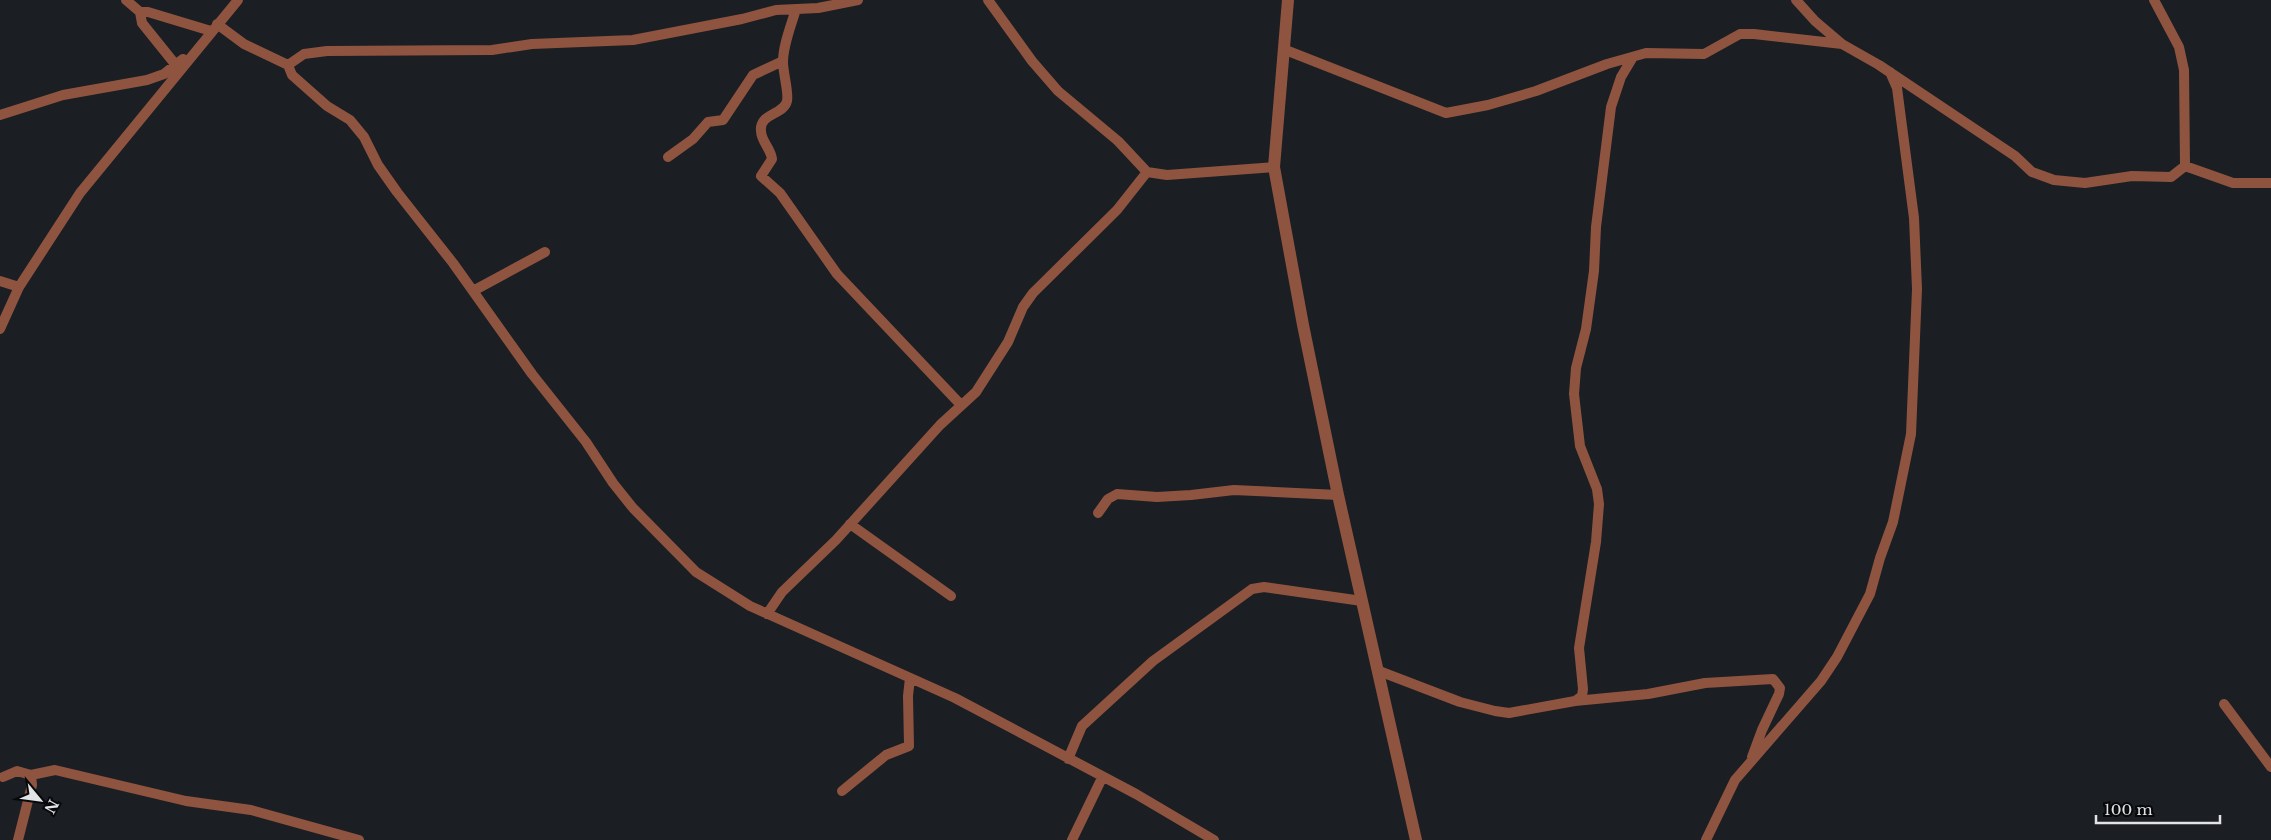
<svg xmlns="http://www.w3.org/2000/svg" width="2271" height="840" viewBox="0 0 2271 840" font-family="'Libre Baskerville',serif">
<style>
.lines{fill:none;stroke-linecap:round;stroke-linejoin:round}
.minor{stroke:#8e5440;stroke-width:10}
.tertiary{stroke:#8e5440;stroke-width:12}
</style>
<rect width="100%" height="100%" fill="#1b1e23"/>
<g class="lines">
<!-- minor -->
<path class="minor" d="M 126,0 L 140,12 L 148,12 L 211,31
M 988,0 L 1032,61 L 1058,91 L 1118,141 L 1147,172 L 1167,175 L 1274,167
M 1796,0 L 1815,21 L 1842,44 L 1879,65 L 2015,156 L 2032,172 L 2054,180 L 2085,183 L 2132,176 L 2171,177 L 2185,166 L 2233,183 L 2271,183
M 2154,0 L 2179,47 L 2184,70 L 2185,166
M 796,9 C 791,26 783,45 783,62 C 783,73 789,93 787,101 C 784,115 759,113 761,131 C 761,141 771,149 772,159 L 761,176 L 780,193 L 837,274 L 961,405
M 140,12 L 142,23 L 179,69
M 217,24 L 244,44 L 288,65 L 304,54 L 327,51 L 492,50 L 532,44 L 633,40 L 742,19 L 776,10 L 818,8 L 858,0
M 1283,49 L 1446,113 L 1488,105 L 1536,91 L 1607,64 L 1646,53 L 1704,54 L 1740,34 L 1754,34 L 1842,44
M 288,65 L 292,75 L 327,106 L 350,120 L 364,137 L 378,165 L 397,192 L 453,263 L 532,374 L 586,442 L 613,483 L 633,508 L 696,572 L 750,606 L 955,698 L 1136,794 L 1214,840
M 0,115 L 63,95 L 147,80 L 164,74 L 183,59
M 668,157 L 693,139 L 708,122 L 723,120 L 753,75 L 783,61
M 0,281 L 19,287
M 473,291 L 545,252
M 0,329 L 19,287 L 80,193 L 238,0
M 1098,513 L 1108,499 L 1117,494 L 1157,497 L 1191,495 L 1234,490 L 1338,495
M 850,524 L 951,596
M 767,614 L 782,592 L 836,540 L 940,425 L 976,392 L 1008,342 L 1023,307 L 1033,293 L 1117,210 L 1147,172
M 1379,671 L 1460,702 L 1495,711 L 1509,713 L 1575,701 L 1582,696 L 1583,689 L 1579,648 L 1596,542 L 1599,504 L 1597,489 L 1580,446 L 1574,394 L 1576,368 L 1586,329 L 1594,271 L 1596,227 L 1611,107 L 1621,77 L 1633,57
M 1575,701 L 1648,694 L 1705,683 L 1773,679 L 1780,688 L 1779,694 L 1762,730 L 1752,757
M 2224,704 L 2271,767
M 1068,759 L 1082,726 L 1153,661 L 1252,589 L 1264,587 L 1362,601
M 31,775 L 55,770 L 186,801 L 251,810 L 359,840
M 3,777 L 17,771 L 31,775 L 32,785 L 18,840
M 842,791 L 886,755 L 909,746 L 908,696 L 910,678
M 1072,840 L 1102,778
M 1706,840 L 1735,780 L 1821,681 L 1837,657 L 1870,594 L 1880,558 L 1893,522 L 1911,434 L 1917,289 L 1914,218 L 1897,88 L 1890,72"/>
<!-- tertiary -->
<path class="tertiary" d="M 1288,0 L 1274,167 L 1303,325 L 1338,495 L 1416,840"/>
</g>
<!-- north arrow -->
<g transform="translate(40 800) rotate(119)" stroke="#07080a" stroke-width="4" paint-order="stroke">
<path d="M0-4L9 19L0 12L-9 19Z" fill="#e1e3e6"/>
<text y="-8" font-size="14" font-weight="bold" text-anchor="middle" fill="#e1e3e6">N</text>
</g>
<!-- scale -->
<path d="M2096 815v8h124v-8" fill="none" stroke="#e1e3e6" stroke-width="2.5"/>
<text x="2104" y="815" font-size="15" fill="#e1e3e6" stroke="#07080a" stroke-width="4" paint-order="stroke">100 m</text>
</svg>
